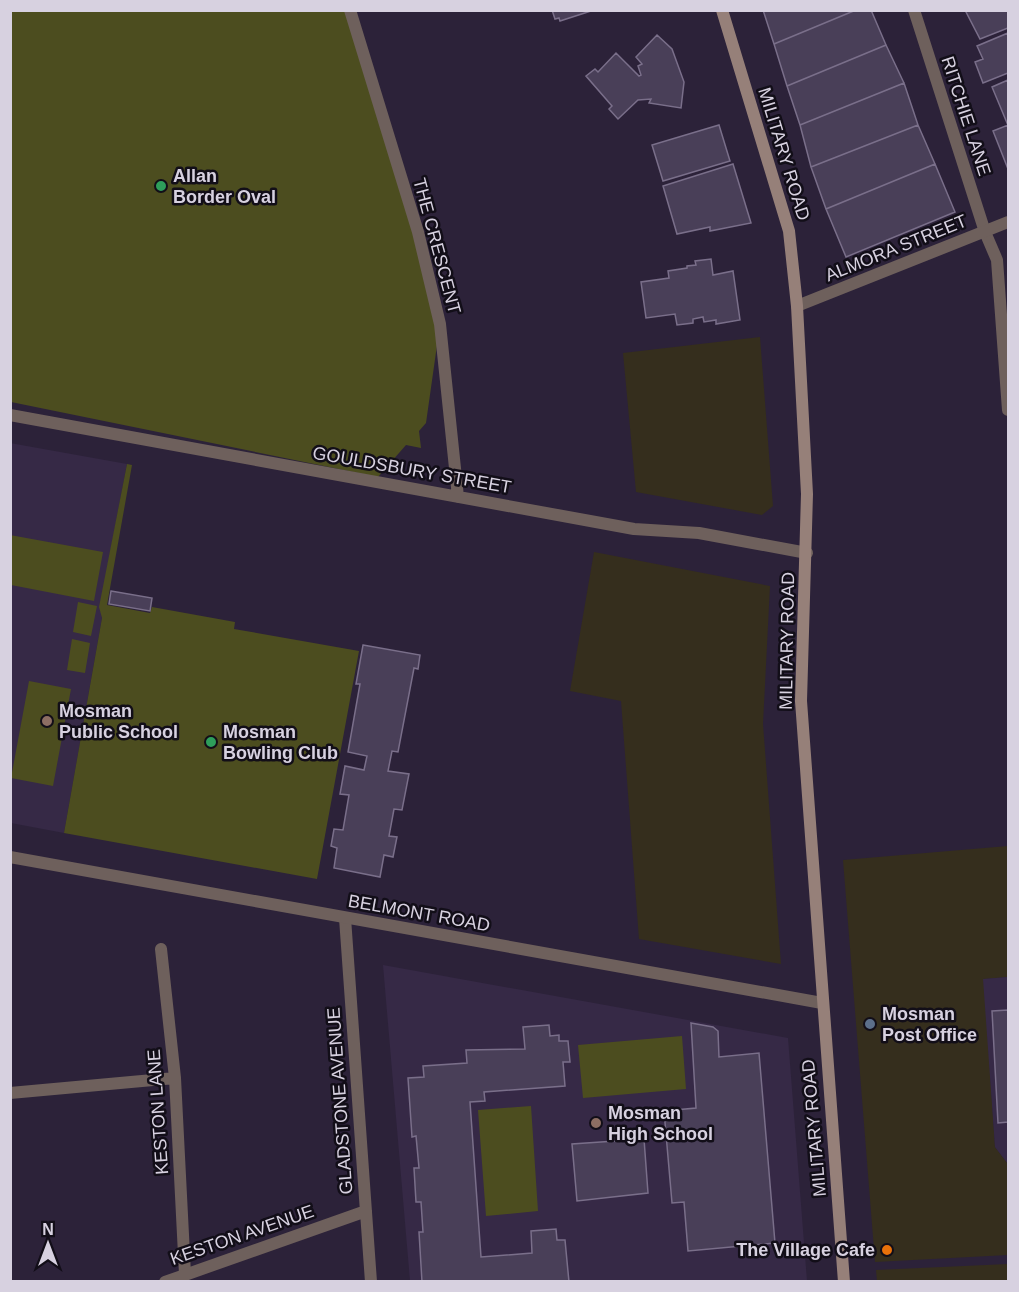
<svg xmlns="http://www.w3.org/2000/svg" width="1019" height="1292" viewBox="0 0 1019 1292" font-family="Arial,sans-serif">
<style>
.commercial{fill:#352e1d}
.built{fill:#362946}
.green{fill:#4c4d1f}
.building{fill:#493f58;stroke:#7a6f8a;stroke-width:1.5}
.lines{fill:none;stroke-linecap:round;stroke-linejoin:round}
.service{stroke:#6e605c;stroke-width:12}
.minor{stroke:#6e605c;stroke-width:12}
.tertiary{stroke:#6e605c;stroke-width:12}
.secondary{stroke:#968079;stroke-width:12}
.leisure-dot{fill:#2e9e5b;stroke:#120e18;stroke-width:2}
.education-dot{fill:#8d6e63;stroke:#120e18;stroke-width:2}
.service-dot{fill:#5c6f8a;stroke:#120e18;stroke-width:2}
.food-dot{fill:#e8710a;stroke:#120e18;stroke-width:2}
.labels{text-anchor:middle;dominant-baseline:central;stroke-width:5;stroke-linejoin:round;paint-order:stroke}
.street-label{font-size:18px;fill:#d7d1e0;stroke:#120e18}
.poi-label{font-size:18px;font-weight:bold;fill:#d7d1e0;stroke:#120e18;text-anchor:start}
</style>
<rect width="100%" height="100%" fill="#2c2239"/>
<!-- commercial -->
<path class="commercial" d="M 760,337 L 773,506 L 762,515 L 636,492 L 623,353 Z
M 594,552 L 770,586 L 763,724 L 781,964 L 639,939 L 621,701 L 570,691 Z
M 1008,846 L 1008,977 L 984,979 L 995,1147 L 1008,1164 L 1008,1255 L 875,1262 L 843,860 Z
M 1008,1264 L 1008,1281 L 877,1281 L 876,1270 Z"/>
<!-- built -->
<path class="built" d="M 10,443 L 127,464 L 100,606 L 102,618 L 64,833 L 11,823 Z
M 383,965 L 788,1038 L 807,1281 L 410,1281 Z
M 1008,977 L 1008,1164 L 995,1147 L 983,979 Z"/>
<!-- green -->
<path class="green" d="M 10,11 L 353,11 L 440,324 L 426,423 L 419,431 L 421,448 L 406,445 L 378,477 L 11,402 Z
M 127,464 L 132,465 L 107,605 L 150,613 L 152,607 L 235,622 L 234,629 L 359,651 L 317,879 L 64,833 L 102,618 L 99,607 Z
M 10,535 L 103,552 L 94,601 L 11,585 Z
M 78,602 L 97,606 L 91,636 L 73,632 Z
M 72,639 L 90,643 L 85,673 L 67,670 Z
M 29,681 L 71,689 L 53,786 L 11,778 Z
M 682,1036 L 686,1089 L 583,1098 L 578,1045 Z
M 531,1106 L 538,1211 L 486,1216 L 478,1110 Z"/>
<!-- building -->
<path class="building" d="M 552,10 L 594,10 L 560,21 L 559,18 L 555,19 Z
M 763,10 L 856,10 L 774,44 Z
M 856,10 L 871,10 L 886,45 L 787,86 L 774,44 Z
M 965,10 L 1008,10 L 1008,28 L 980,39 Z
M 1008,33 L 1008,73 L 983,83 L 975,62 L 983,59 L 977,46 Z
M 657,35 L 672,49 L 684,82 L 681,108 L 649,103 L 651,99 L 638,100 L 618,119 L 609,109 L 612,106 L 586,76 L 595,69 L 598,72 L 616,53 L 639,76 L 641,75 L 638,66 L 642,64 L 636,57 Z
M 886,45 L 904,83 L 800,125 L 787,86 Z
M 1008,80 L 1008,122 L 1007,123 L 992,87 Z
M 904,83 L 918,125 L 811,167 L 800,125 Z
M 719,125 L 730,161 L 663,181 L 652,145 Z
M 918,125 L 935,164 L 826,209 L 811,167 Z
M 1008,125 L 1008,169 L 993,131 Z
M 733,164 L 751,223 L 710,231 L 710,227 L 677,234 L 663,186 Z
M 935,164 L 955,212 L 846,257 L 826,209 Z
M 711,259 L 713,275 L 733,271 L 740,320 L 716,324 L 716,320 L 704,322 L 703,317 L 693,319 L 693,323 L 677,325 L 675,314 L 646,318 L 641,282 L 669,278 L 668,271 L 687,268 L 687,266 L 696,265 L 695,261 Z
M 111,591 L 152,598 L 150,611 L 109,604 Z
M 363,645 L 420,655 L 418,669 L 414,668 L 398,752 L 392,751 L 388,771 L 409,774 L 402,810 L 394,809 L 389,836 L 397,837 L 393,857 L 384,855 L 380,877 L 334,868 L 337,848 L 331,846 L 334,829 L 343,830 L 349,795 L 340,794 L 345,766 L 364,770 L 367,756 L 348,752 L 360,684 L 356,684 Z
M 1008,1010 L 1008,1122 L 998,1123 L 992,1011 Z
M 691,1023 L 713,1027 L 718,1031 L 719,1057 L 759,1053 L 775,1243 L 688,1251 L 684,1202 L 672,1203 L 664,1111 L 696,1108 Z
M 549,1025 L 550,1036 L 559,1035 L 559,1041 L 568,1041 L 570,1062 L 563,1062 L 565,1086 L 484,1092 L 485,1101 L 470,1102 L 481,1257 L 532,1253 L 531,1231 L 556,1229 L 557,1240 L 565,1240 L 569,1282 L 422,1282 L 419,1232 L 423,1232 L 421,1202 L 416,1202 L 414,1168 L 419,1168 L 416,1136 L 412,1137 L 408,1078 L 424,1077 L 423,1066 L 467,1063 L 466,1050 L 525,1049 L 523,1027 Z
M 644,1139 L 648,1193 L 577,1201 L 572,1144 Z"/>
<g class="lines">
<!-- service -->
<path class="service" d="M 914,10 L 985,232 L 997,260 L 1008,410
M 161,949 L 175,1078 L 185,1274
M 10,1093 L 175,1078"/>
<!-- minor -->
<path class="minor" d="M 350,10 L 418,232 L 440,324 L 458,497
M 797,306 L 1008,222
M 10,415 L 634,529 L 699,533 L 807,553
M 345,918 L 371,1282
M 165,1282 L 366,1211"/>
<!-- tertiary -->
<path class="tertiary" d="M 10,857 L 822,1003"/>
<!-- secondary -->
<path class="secondary" d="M 722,10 L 789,231 L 797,306 L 807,494 L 801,701 L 844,1282"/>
</g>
<!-- markers -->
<g class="leisure-dot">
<circle cx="161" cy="186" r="6"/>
<circle cx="211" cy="742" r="6"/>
</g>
<g class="education-dot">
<circle cx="47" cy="721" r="6"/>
<circle cx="596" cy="1123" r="6"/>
</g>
<circle class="service-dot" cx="870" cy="1024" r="6"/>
<circle class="food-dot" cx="887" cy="1250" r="6"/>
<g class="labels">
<!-- street labels -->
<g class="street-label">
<text transform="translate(966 116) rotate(72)">RITCHIE LANE</text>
<text transform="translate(784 154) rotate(73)">MILITARY ROAD</text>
<text transform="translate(437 246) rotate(75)">THE CRESCENT</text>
<text transform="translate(896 248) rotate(-22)">ALMORA STREET</text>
<text transform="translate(412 470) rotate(10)">GOULDSBURY STREET</text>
<text transform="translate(787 641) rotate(-89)">MILITARY ROAD</text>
<text transform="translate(419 913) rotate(10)">BELMONT ROAD</text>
<text transform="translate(340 1101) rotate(-94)">GLADSTONE AVENUE</text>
<text transform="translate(158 1112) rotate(-94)">KESTON LANE</text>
<text transform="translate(814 1128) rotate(-95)">MILITARY ROAD</text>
<text transform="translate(242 1235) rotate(-19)">KESTON AVENUE</text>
</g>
<!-- poi labels -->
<g class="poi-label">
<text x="173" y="176">Allan<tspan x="173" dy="21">Border Oval</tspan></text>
<text x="59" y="711">Mosman<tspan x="59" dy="21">Public School</tspan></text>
<text x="223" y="732">Mosman<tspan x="223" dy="21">Bowling Club</tspan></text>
<text x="882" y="1014">Mosman<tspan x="882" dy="21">Post Office</tspan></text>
<text x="608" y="1113">Mosman<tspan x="608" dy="21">High School</tspan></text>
<text x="875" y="1250" text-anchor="end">The Village Cafe</text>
</g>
</g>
<!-- border -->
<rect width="1019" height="1292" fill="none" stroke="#d7d1e0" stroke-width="24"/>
<!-- north arrow -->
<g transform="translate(48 1244)" stroke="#120e18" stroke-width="4.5" paint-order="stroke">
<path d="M0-4.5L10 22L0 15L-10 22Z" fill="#d7d1e0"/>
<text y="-9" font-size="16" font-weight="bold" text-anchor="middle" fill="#d7d1e0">N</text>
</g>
</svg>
